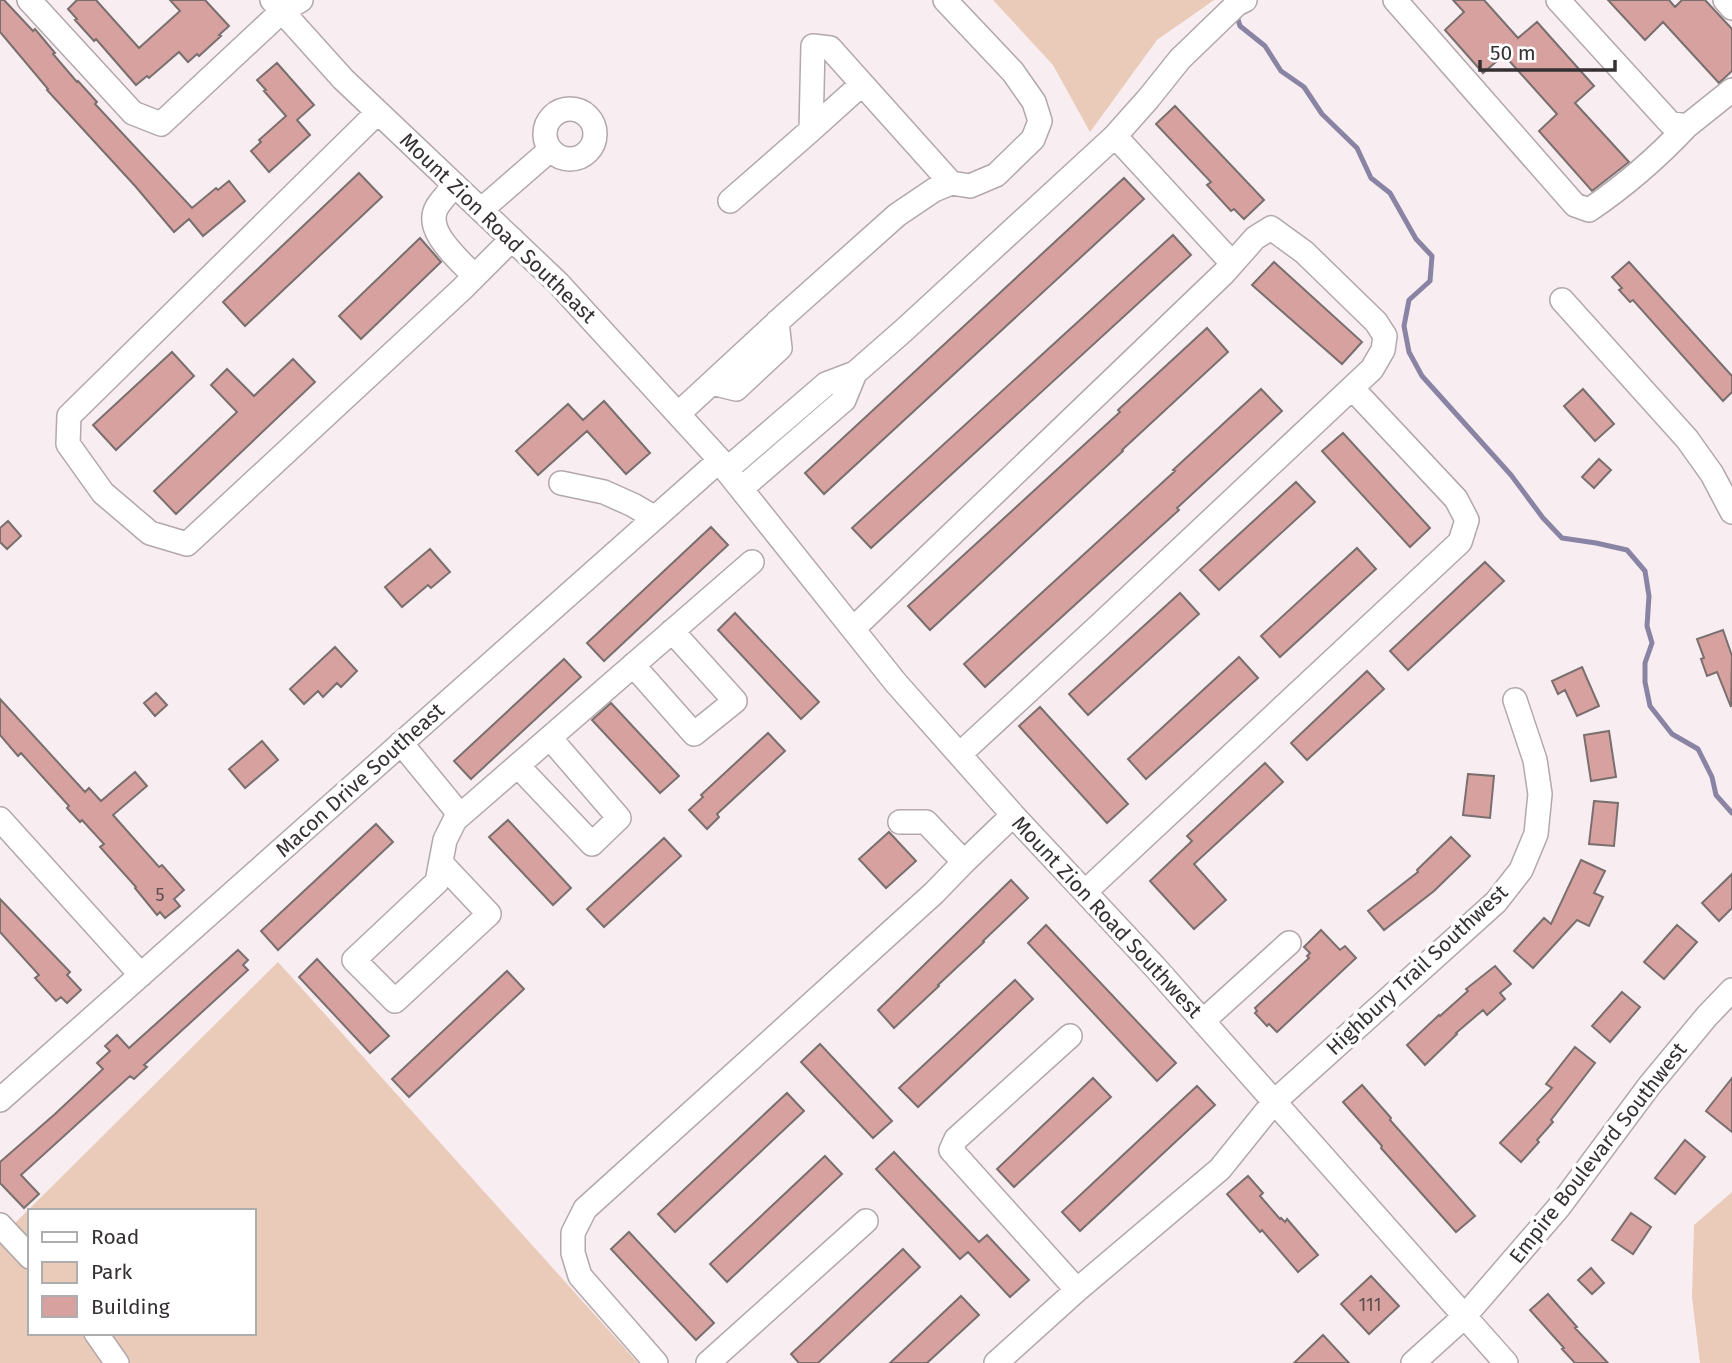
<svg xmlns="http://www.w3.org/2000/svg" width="1732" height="1363" viewBox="0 0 1732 1363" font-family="'Fira Sans',sans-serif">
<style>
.green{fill:#eacab8;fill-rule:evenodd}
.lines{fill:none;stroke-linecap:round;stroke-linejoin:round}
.stream{stroke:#8a84a4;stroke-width:5}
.building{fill:#d7a19f;stroke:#796f6f;stroke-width:2}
.minor-casing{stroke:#b2a8ac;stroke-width:26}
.minor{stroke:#fff;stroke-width:23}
.labels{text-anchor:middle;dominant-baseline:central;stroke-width:7;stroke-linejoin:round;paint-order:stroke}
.number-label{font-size:18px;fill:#5e4d4e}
.street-label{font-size:21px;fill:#353133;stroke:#fff}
</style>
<rect width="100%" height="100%" fill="#f8edf1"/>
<!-- green -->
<path class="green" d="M 993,0 L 1214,0 L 1157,40 L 1090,132 L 1053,65 Z
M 278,962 L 638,1363 L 0,1363 L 0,1230 L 9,1229 ZM 30,1211 L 254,1211 L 254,1333 L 30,1333 Z
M 1732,1192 L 1732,1363 L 1700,1363 L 1692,1297 L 1694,1225 Z"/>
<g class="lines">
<!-- stream -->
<path class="stream" d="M 1237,16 L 1240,26 L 1265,46 L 1281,71 L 1304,87 L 1322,114 L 1357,148 L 1371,178 L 1390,193 L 1416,239 L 1432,256 L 1430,281 L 1409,300 L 1404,326 L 1409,352 L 1422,376 L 1511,475 L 1543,518 L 1562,538 L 1596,543 L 1627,550 L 1645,571 L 1649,596 L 1647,626 L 1652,643 L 1645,663 L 1645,682 L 1650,706 L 1672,734 L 1698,749 L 1712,777 L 1716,795 L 1732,813"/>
</g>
<!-- building -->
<path class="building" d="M 0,0 L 4,0 L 33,31 L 35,29 L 55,53 L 53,54 L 77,82 L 78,81 L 97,102 L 95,104 L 192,208 L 216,188 L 218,190 L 229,181 L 245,201 L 203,236 L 189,219 L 174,232 L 136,187 L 47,90 L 48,89 L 0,32 Z
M 77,0 L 96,0 L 139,48 L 180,11 L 170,0 L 205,0 L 229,26 L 219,35 L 221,36 L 199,56 L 197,54 L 188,62 L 179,52 L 149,78 L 147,76 L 136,85 L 96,39 L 94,41 L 75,20 L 77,19 L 68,9 Z
M 1453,0 L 1484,0 L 1518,38 L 1537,22 L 1594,86 L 1575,103 L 1629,162 L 1592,191 L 1539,131 L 1557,114 L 1504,55 L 1483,73 L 1445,30 L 1464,12 Z
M 1608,0 L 1669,0 L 1675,7 L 1682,0 L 1705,0 L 1732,29 L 1732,71 L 1719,83 L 1663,22 L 1645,40 Z
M 277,63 L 314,105 L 297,120 L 310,135 L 269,172 L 251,151 L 261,142 L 259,140 L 286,116 L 264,91 L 266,90 L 257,80 Z
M 1175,106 L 1264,200 L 1244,219 L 1234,209 L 1231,211 L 1207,185 L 1211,182 L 1156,124 Z
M 359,173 L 382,197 L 245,326 L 223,302 Z
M 1124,178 L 1144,199 L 824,494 L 805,473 Z
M 1173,235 L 1191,255 L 871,548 L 852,528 Z
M 420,238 L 441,262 L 361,339 L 339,316 Z
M 1274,262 L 1362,342 L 1342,364 L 1252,285 Z
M 1629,262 L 1732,376 L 1732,392 L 1723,401 L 1633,300 L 1630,302 L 1619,290 L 1622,288 L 1612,277 Z
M 1207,328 L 1228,352 L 1122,450 L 1123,451 L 930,630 L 908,606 L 1120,412 L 1118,410 Z
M 172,352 L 194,376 L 116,450 L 93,425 Z
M 293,359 L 315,382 L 176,514 L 154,491 L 237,412 L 211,385 L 227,369 L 254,396 Z
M 1261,389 L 1282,411 L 1177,508 L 1179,510 L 985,687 L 964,664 L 1175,471 L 1173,470 Z
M 1583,389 L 1614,424 L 1595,441 L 1564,406 Z
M 604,401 L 650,453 L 626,474 L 587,431 L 538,475 L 516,451 L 568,404 L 583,420 Z
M 1343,433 L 1430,528 L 1410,547 L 1322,451 Z
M 1599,459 L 1611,470 L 1594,488 L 1582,477 Z
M 1296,482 L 1315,502 L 1219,590 L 1200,570 Z
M 8,521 L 21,536 L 7,549 L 0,542 L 0,528 Z
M 711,527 L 728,545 L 604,661 L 587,643 Z
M 1357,548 L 1376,569 L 1280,657 L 1261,636 Z
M 430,549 L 450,572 L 431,588 L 428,585 L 402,607 L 385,587 Z
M 1485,562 L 1504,581 L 1408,670 L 1390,651 Z
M 1180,593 L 1199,614 L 1088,715 L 1069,694 Z
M 735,613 L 819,702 L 801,719 L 718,630 Z
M 1723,630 L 1732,656 L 1731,707 L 1717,672 L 1707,676 L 1701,659 L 1704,658 L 1697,639 Z
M 335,647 L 357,671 L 341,687 L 337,683 L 323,697 L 318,691 L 304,704 L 290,689 Z
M 1239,657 L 1258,678 L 1146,779 L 1128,759 Z
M 564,659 L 581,677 L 471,779 L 454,761 Z
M 1582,667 L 1599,706 L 1577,716 L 1565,690 L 1558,694 L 1552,681 Z
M 1367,671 L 1384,689 L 1307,760 L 1291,743 Z
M 156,693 L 167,705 L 155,716 L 144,703 Z
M 0,699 L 85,792 L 89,788 L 101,801 L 135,772 L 147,786 L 113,815 L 159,867 L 162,865 L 184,890 L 174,899 L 180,906 L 165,918 L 160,912 L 157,915 L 135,888 L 136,887 L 100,847 L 104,844 L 82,820 L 80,822 L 67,808 L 69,806 L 21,753 L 18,756 L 0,735 Z
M 611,703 L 679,776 L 660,793 L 592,720 Z
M 1040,707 L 1128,804 L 1107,823 L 1019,726 Z
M 1609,731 L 1616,777 L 1591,781 L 1584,735 Z
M 768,733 L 785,751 L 717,814 L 719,817 L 707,829 L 689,810 L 703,797 L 701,795 Z
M 262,741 L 278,760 L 245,788 L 229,769 Z
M 1265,763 L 1283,782 L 1194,864 L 1226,900 L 1194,929 L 1150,881 L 1192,841 L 1187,836 Z
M 1468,774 L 1494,776 L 1490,818 L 1463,815 Z
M 1594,801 L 1618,803 L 1614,846 L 1589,844 Z
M 508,820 L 571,888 L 553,905 L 489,837 Z
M 376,824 L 393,842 L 278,950 L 261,931 Z
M 889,832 L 916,861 L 886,888 L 859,859 Z
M 1451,837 L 1470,856 L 1434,891 L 1384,930 L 1368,911 L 1418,872 L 1417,870 Z
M 664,838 L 681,856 L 604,927 L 587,909 Z
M 1581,860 L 1605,871 L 1594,893 L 1603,897 L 1589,926 L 1577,920 L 1533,968 L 1514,951 L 1544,918 L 1551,924 Z
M 1732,874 L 1732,908 L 1719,921 L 1702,903 Z
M 1011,880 L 1028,898 L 983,941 L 984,942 L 938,985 L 939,986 L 894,1028 L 878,1010 Z
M 0,899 L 70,972 L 67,975 L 81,990 L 67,1003 L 61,997 L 56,1001 L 35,978 L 39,975 L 0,932 Z
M 1046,925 L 1176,1063 L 1157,1081 L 1028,943 Z
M 1677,925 L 1697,942 L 1664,979 L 1644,962 Z
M 1321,930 L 1340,950 L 1345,946 L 1356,958 L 1277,1032 L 1269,1024 L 1267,1026 L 1255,1013 L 1257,1011 L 1255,1008 L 1309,958 L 1307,956 L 1310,953 L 1304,947 Z
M 238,950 L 248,960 L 243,965 L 248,970 L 144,1065 L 147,1067 L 134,1079 L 130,1076 L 21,1175 L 39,1194 L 24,1208 L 0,1183 L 0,1162 L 55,1114 L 103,1069 L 97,1063 L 110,1051 L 105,1046 L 117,1035 L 129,1048 Z
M 317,959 L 389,1036 L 370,1053 L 299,977 Z
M 1495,966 L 1511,984 L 1500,993 L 1505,999 L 1487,1015 L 1483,1010 L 1456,1033 L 1457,1034 L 1425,1065 L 1407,1045 L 1439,1015 L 1440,1016 L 1468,991 L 1466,989 Z
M 507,971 L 524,989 L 409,1097 L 392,1079 Z
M 1015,980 L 1033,999 L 918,1107 L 899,1088 Z
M 1622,992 L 1640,1007 L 1610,1042 L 1592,1026 Z
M 820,1044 L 892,1121 L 873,1138 L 801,1062 Z
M 1575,1047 L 1595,1063 L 1551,1120 L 1553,1122 L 1537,1140 L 1539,1142 L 1521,1162 L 1500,1143 L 1552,1088 L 1546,1084 Z
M 1093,1078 L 1111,1097 L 1014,1187 L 997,1169 Z
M 1732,1078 L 1732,1132 L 1706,1111 Z
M 1362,1085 L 1391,1118 L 1390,1120 L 1475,1216 L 1456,1232 L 1381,1148 L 1382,1146 L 1343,1102 Z
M 1197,1086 L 1215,1105 L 1080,1231 L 1062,1212 Z
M 787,1093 L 804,1111 L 675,1232 L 658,1214 Z
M 1685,1140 L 1705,1157 L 1675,1194 L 1655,1178 Z
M 894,1152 L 979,1242 L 987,1235 L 1029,1280 L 1010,1297 L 968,1252 L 960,1259 L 876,1169 Z
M 825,1156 L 842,1174 L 727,1282 L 710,1264 Z
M 1248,1176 L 1263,1193 L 1260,1196 L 1280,1219 L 1281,1218 L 1285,1222 L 1287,1219 L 1318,1255 L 1298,1272 L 1262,1230 L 1260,1232 L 1227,1194 Z
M 1631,1213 L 1651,1227 L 1633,1254 L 1612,1240 Z
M 629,1232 L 714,1323 L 696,1340 L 611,1249 Z
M 903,1249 L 920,1267 L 818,1363 L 799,1363 L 791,1354 Z
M 1591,1268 L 1604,1283 L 1592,1294 L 1578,1280 Z
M 1371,1276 L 1399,1306 L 1369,1334 L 1341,1304 Z
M 1548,1294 L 1577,1327 L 1575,1328 L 1608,1363 L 1575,1363 L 1562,1349 L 1564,1348 L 1530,1310 Z
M 961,1296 L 979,1315 L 927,1363 L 890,1363 Z
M 1323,1335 L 1349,1363 L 1294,1363 Z"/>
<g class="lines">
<defs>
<path id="minor" d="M 29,0 L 133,113 L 161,124 L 282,11 L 301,0
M 272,0 L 343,79 L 558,283 L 720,460 L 726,470 L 896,683 L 1013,815 L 1154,966 L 1506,1363
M 1395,0 L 1575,205 L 1589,210 C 1626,185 1656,159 1687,126
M 1558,0 L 1670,123 L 1687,126 L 1732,90
M 1725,0 L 1732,8
M545 134a25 25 0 1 1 50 0a25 25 0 1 1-50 0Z
M 378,112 L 69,416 L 68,444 L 103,493 L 150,533 L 187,544 L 462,289 L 512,239
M 811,130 L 813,46 L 830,48 L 951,183
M 1115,136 L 1232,263
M 455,185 C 449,192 442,199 437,207 C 423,231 460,260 474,276
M 730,201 L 811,130 L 862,84
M 481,210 L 550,150
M 1562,300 L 1687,439 L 1712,474 L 1732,512
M 712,383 L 736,389 L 780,348 L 777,322
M 678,414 L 785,315 L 897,215 L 934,190 L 951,183 L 970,186 L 996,175 L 1033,139 L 1040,121 L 1034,102 L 1013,72 L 945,0
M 726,470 L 826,384 L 855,373 L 903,331 L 1115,136 L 1148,99 L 1180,59 L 1237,4 L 1245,0
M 561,483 L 604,492 L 633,505 L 655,518
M 741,489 L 844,400 L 855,373
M 853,629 L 1224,273 L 1255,238 L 1271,228 L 1304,252 L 1376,322 L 1385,336 L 1383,350 L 1372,369 L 1103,622 L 960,754
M 633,665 L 694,734 L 735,701 L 672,631
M 401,743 L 460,815
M 518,766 L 592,844 L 619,818 L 550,738
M 0,819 L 141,975
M 900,822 L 926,822 L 964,862
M 441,863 L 489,914 L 395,1001 L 354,960 L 437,882 L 445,840 L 455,820 L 752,562
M 1086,891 L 1460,542 L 1467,520 L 1456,499 L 1352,388
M 1203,1021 L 1289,943
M 1070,1036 L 956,1139 L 951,1150 L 1077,1290
M 0,1100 L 720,460
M 0,1225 L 30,1257
M 96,1333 L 117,1363
M 656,1363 L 580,1276 L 573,1253 L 573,1233 L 585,1209 L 934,893 L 964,862 L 1013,815
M 708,1363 L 866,1221
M 996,1363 L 1077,1290 L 1220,1169 L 1274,1102 L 1496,902 L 1521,870 L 1536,834 L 1540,794 L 1535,760 L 1515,700
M 1413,1363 L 1464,1317 L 1559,1207 L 1649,1086 L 1707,1016 L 1732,990"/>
</defs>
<!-- minor casing -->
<use href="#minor" class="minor-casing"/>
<!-- minor -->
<use href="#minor" class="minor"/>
</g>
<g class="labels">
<!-- number labels -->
<g class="number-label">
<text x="160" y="895">5</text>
<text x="1370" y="1305">111</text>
</g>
<!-- street labels -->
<g class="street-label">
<text transform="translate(498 228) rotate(44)">Mount Zion Road Southeast</text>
<text transform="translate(360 780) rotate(-42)">Macon Drive Southeast</text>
<text transform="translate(1107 917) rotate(47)">Mount Zion Road Southwest</text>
<text transform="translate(1417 970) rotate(-43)">Highbury Trail Southwest</text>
<text transform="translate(1598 1153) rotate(-52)">Empire Boulevard Southwest</text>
</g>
</g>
<!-- legend -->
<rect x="28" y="1209" width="228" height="126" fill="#ffffff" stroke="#aeadad" stroke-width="2"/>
<rect x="42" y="1232" width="35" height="10" fill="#ffffff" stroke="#aeadad" stroke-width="2"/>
<text x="91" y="1244" font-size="21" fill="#353133">Road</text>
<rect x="42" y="1262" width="35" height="21" fill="#eacab8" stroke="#aeadad" stroke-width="2"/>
<text x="91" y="1279" font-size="21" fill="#353133">Park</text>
<rect x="42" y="1296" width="35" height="21" fill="#d7a19f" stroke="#aeadad" stroke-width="2"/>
<text x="91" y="1314" font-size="21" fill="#353133">Building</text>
<!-- scale -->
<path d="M1480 60v10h135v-10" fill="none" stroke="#353133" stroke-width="3.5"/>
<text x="1490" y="60" font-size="21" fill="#353133" stroke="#ffffff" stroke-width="5" paint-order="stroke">50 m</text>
</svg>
